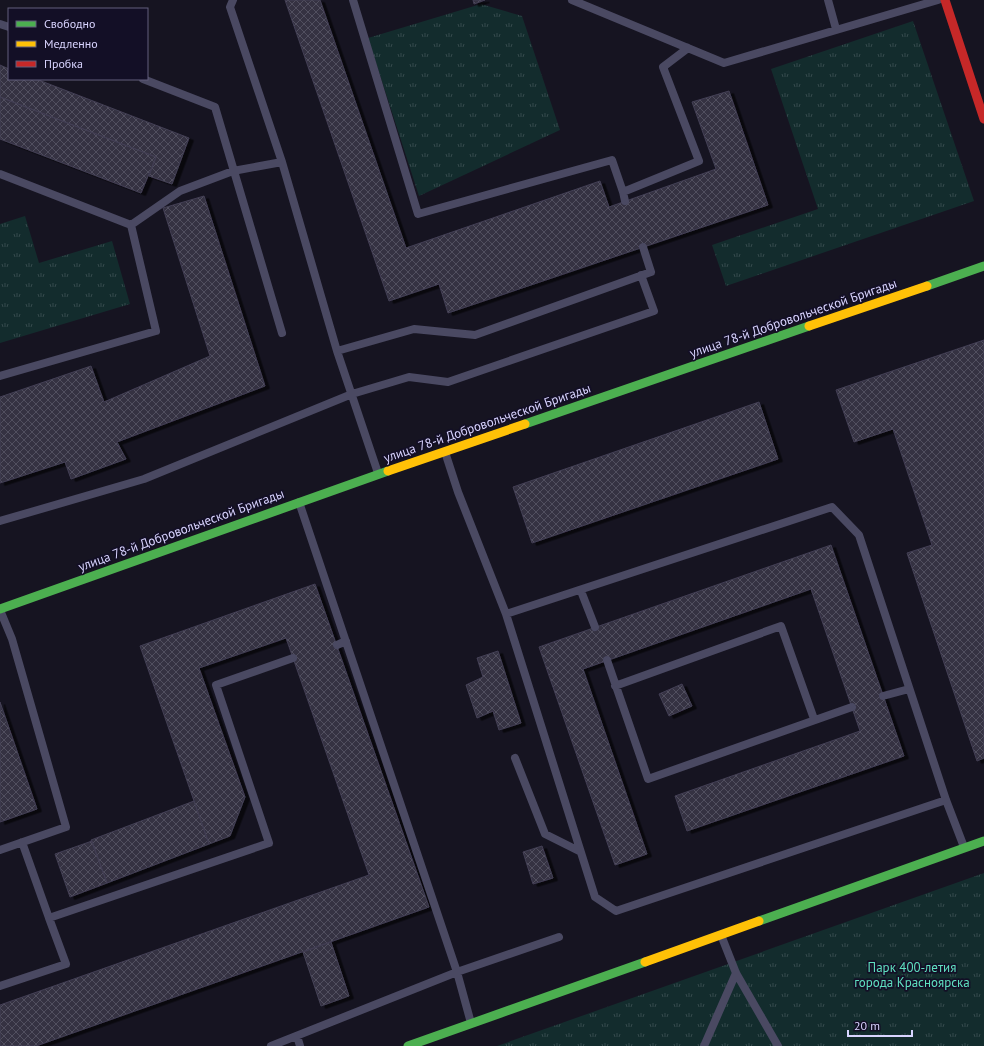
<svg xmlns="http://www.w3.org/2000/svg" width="984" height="1046" viewBox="0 0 984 1046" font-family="'PT Sans',sans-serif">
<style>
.park{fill:url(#park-tufts)}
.building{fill:url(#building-cross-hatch);stroke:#433f54;filter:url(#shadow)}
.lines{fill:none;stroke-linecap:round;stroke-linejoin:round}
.lane{stroke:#4a4962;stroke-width:8}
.fast{stroke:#4caf50;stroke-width:9}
.slow{stroke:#ffc107;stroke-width:9}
.jam{stroke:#c62828;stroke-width:9}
.labels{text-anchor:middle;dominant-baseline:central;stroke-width:3.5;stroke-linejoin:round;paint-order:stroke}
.street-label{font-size:13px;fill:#d9d4ff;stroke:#130f26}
.park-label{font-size:13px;fill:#5fe0c0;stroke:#130f26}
</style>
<defs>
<pattern id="park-tufts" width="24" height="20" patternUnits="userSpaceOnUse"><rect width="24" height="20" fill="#132c2d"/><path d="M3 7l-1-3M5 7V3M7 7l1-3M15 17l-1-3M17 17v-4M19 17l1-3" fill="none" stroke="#354a4c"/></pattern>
<pattern id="building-cross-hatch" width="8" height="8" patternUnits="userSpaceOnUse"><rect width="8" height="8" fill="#343243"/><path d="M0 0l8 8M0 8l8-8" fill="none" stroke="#514f5f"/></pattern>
<filter id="shadow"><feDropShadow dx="4.5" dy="2.5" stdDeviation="0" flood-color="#0009"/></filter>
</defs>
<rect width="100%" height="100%" fill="#161421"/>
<!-- park -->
<path class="park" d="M 481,4 L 522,16 L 560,130 L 419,196 L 368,38 Z
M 913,21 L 974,201 L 726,286 L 712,245 L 818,209 L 771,69 Z
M 25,216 L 39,263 L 112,241 L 130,304 L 0,343 L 0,224 Z
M 984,873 L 984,1046 L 497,1046 Z"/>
<!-- building -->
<path class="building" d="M 285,0 L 320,0 L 406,248 L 600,181 L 609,207 L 716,169 L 692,102 L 729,91 L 768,205 L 448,313 L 439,284 L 389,301 Z
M 473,0 L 485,0 L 474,4 Z
M 0,65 L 9,69 L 9,79 L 36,79 L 189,138 L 172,184 L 149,176 L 156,157 L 0,97 Z
M 0,97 L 156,157 L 141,193 L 0,139 Z
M 204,196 L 265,386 L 117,442 L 126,459 L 71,479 L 65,462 L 0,483 L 0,397 L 91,366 L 104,402 L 210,356 L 163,208 Z
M 984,340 L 984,758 L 977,761 L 907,553 L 932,545 L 893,429 L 854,442 L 836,390 Z
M 759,402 L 778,459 L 532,543 L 513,487 Z
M 831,545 L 904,756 L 687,831 L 675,796 L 860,731 L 811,589 L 583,669 L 647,854 L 615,865 L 539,647 Z
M 315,584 L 429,907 L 36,1046 L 0,1046 L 0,1005 L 369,875 L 286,638 L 199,668 L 245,797 L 230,836 L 209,844 L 140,646 Z
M 498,651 L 521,723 L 499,730 L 493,711 L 477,718 L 466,685 L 483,677 L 477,658 Z
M 682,684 L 692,706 L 669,716 L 659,694 Z
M 0,702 L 37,809 L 0,822 Z
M 194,801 L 209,844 L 107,883 L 91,840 Z
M 92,841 L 107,883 L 70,897 L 55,854 Z
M 542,846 L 553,878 L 533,884 L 523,852 Z
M 331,942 L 349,996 L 321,1006 L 303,952 Z"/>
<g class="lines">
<!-- lane -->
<path class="lane" d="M 233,0 L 230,7 L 282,162 L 337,351 L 378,473
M 353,0 L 418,214 L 612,160 L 623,192 L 699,161 L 663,67 L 688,48
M 572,0 L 724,63 L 938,0
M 828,0 L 836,29
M 0,24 L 9,27
M 143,79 L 215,107 L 282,333
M 0,174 L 131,225
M 623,192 L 625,201
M 337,351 L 414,329 L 475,335 L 651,272 L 643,247
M 0,376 L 156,331 L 131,225 L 180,191 L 233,171 L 282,162
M 445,452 L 458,492 L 506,614 L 595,897 L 616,911 L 946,800
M 299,502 L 457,972 L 471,1023
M 0,521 L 144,479 L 352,394 L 409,377 L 448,382 L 654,311 L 641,275
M 581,591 L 595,627
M 506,614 L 832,507 L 859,535 L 946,800 L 964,847
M 337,645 L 346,641
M 607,660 L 648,779 L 852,707
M 615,686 L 781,626 L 814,719
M 883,696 L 909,689
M 515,758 L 545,834 L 579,851
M 22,842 L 49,918 L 269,843 L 216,685 L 293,658
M 0,850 L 66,827 L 12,639 L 0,610
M 721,935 L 736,973 L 778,1046
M 0,986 L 66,964 L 49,918
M 297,1036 L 300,1046
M 271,1046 L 457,972 L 559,937
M 704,1046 L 736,973"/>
<!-- fast -->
<path class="fast" d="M 927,286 L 984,266
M 525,424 L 809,326
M 0,609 L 388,471
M 759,921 L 984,841
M 408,1046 L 645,962"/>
<!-- slow -->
<path class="slow" d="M 809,326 L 927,286
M 388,471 L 525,424
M 645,962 L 759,921"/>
<!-- jam -->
<path class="jam" d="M 945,0 L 984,119"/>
</g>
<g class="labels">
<!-- street labels -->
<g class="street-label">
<text transform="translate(793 318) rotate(-19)">улица 78-й Добровольческой Бригады</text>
<text transform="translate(487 423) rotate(-19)">улица 78-й Добровольческой Бригады</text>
<text transform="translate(181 530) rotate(-20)">улица 78-й Добровольческой Бригады</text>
</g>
<!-- park labels -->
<g class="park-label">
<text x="912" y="967">Парк 400-летия<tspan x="912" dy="15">города Красноярска</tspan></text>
</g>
</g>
<!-- legend -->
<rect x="8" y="8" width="140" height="72" fill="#130f26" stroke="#625e7d"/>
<rect x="16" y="21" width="20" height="6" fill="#4caf50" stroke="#625e7d"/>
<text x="44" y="28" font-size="12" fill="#d9d4ff">Свободно</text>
<rect x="16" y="41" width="20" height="6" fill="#ffc107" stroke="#625e7d"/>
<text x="44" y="48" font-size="12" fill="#d9d4ff">Медленно</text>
<rect x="16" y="61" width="20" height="6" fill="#c62828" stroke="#625e7d"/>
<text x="44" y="68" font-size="12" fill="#d9d4ff">Пробка</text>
<!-- scale -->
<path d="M848 1030v6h64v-6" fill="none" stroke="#d9d4ff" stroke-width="2"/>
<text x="854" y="1030" font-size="12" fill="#d9d4ff" stroke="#130f26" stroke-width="3" paint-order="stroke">20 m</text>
</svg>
